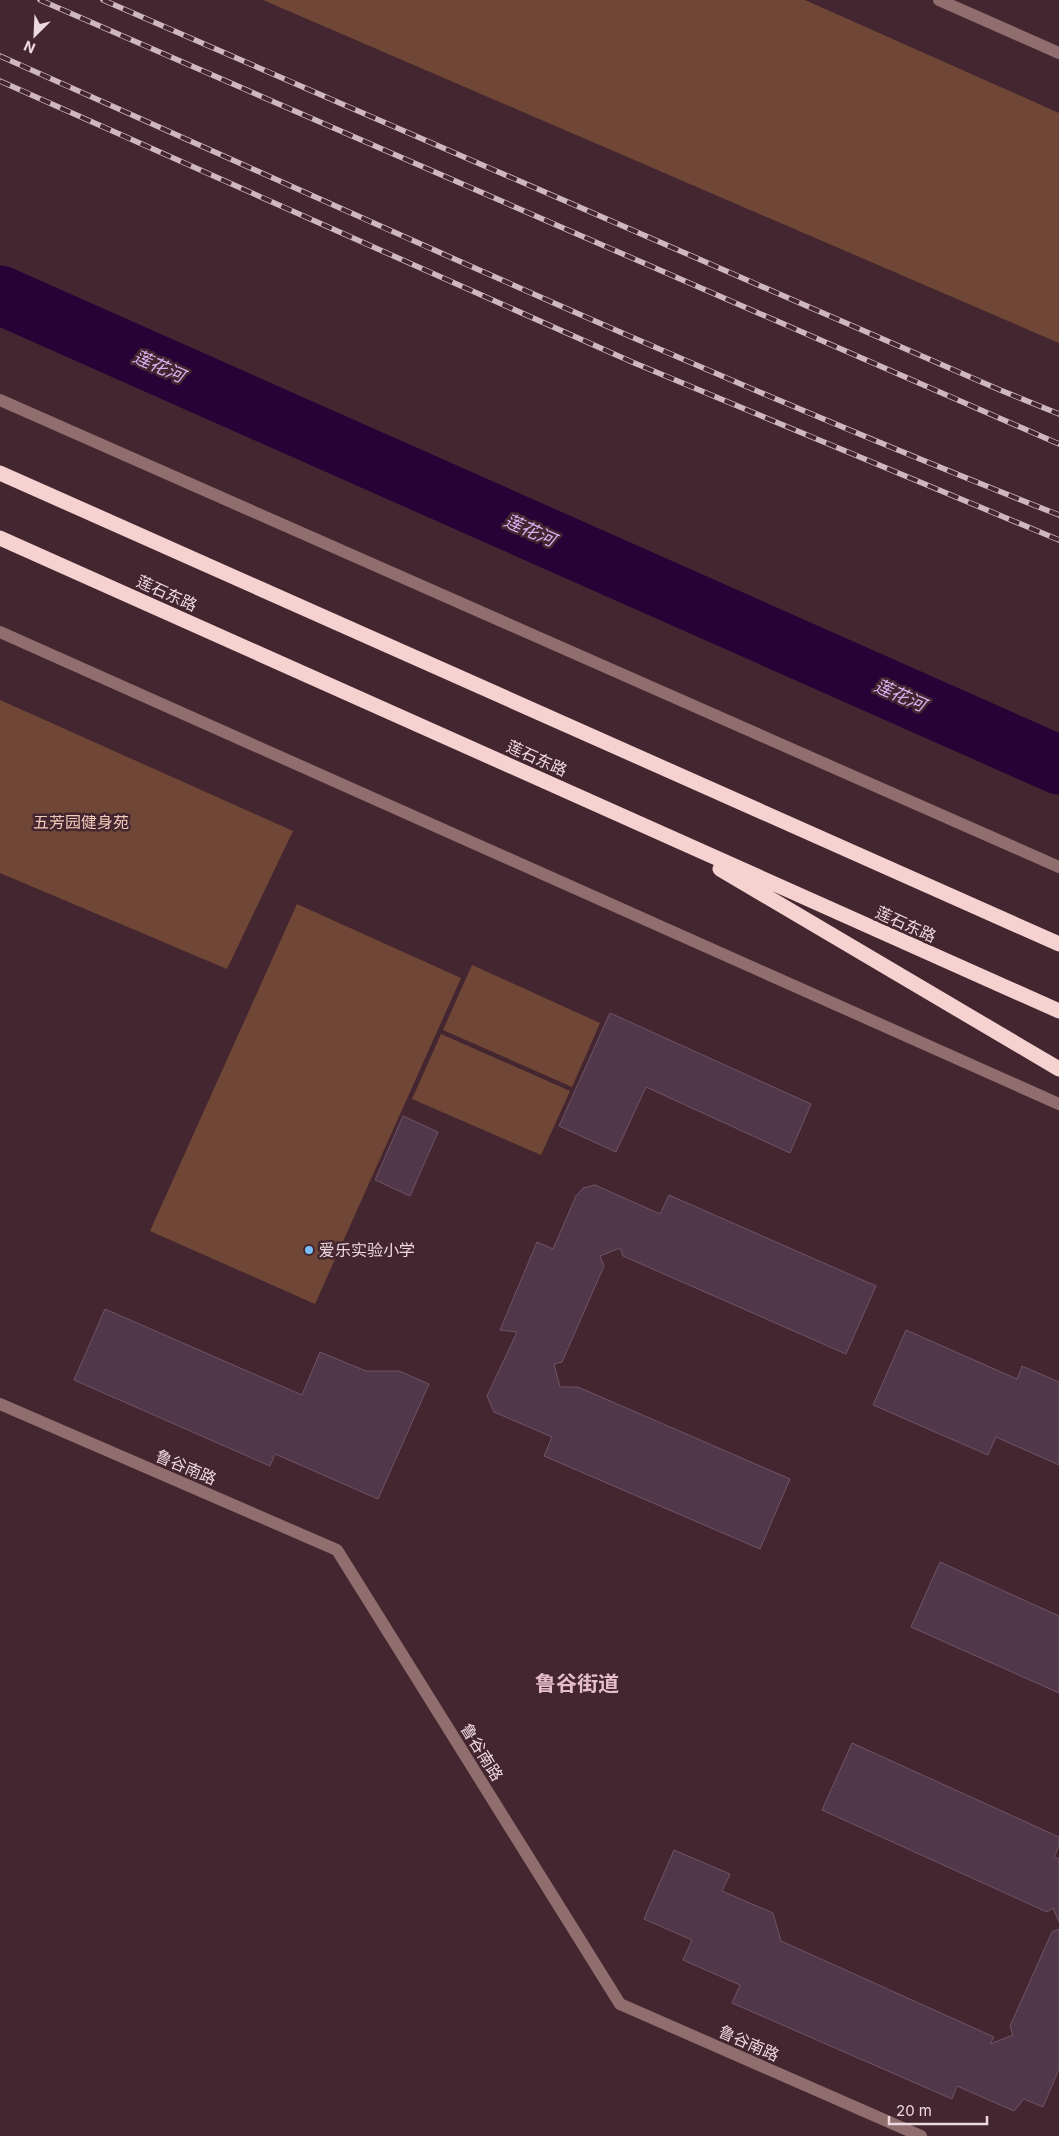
<svg xmlns="http://www.w3.org/2000/svg" width="1059" height="2136" viewBox="0 0 1059 2136" font-family="Inter,'Noto Sans SC',sans-serif">
<style>
.green{fill:#704736}
.lines{fill:none;stroke-linecap:round;stroke-linejoin:round}
.river{stroke:#270237;stroke-width:59}
.building{fill:#50374a;stroke:#6f5468}
.minor{stroke:#906e6d;stroke-width:12}
.highway{stroke:#f5d2d0;stroke-width:15}
.rail-casing{stroke:#ceb7be;stroke-width:5.5}
.rail{stroke:#442630;stroke-width:4;stroke-dasharray:11;stroke-linecap:butt}
.poi-dot{fill:#78bff7;stroke:#442630;stroke-width:2}
.labels{text-anchor:middle;dominant-baseline:central;stroke-width:5;stroke-linejoin:round;paint-order:stroke}
.street-label{font-size:16px;fill:#eed9df;stroke:#442630}
.park-label{font-size:16px;fill:#f3cbba;stroke:#442630}
.poi-label{font-size:16px;fill:#eed9df;stroke:#442630;text-anchor:start}
.water-label{font-size:18px;font-style:italic;fill:#dbb1f4;stroke:#442630}
.district-label{font-size:21px;font-weight:bold;fill:#e6beca;stroke:#442630}
</style>
<rect width="100%" height="100%" fill="#442630"/>
<!-- green -->
<path class="green" d="M 263,0 L 805,0 L 1059,113 L 1059,343 Z
M 0,700 L 293,831 L 227,969 L 0,873 Z
M 297,904 L 461,978 L 315,1304 L 150,1231 Z
M 472,965 L 600,1023 L 572,1087 L 443,1030 Z
M 441,1034 L 570,1091 L 541,1155 L 412,1099 Z"/>
<g class="lines">
<!-- river -->
<path class="river" d="M 0,295 L 1059,765"/>
</g>
<!-- building -->
<path class="building" d="M 610,1013 L 811,1104 L 790,1153 L 646,1087 L 616,1152 L 559,1126 Z
M 403,1116 L 438,1132 L 410,1196 L 375,1180 Z
M 595,1185 L 660,1214 L 669,1195 L 876,1286 L 846,1354 L 623,1256 L 620,1248 L 600,1256 L 604,1266 L 562,1362 L 554,1364 L 560,1387 L 578,1387 L 790,1479 L 760,1549 L 544,1456 L 552,1437 L 494,1412 L 487,1396 L 517,1332 L 500,1330 L 537,1242 L 553,1249 L 576,1196 L 583,1188 Z
M 105,1309 L 302,1395 L 320,1352 L 366,1371 L 399,1371 L 429,1384 L 378,1499 L 275,1454 L 270,1466 L 74,1380 Z
M 906,1330 L 1017,1379 L 1022,1366 L 1059,1382 L 1059,1465 L 996,1437 L 988,1455 L 873,1405 Z
M 940,1562 L 1059,1616 L 1059,1693 L 911,1627 Z
M 852,1743 L 1059,1837 L 1059,1846 L 1054,1857 L 1059,1859 L 1059,1922 L 1053,1908 L 1047,1912 L 822,1810 Z
M 674,1850 L 730,1874 L 722,1891 L 773,1913 L 781,1941 L 994,2037 L 990,2044 L 1013,2035 L 1010,2026 L 1052,1932 L 1059,1929 L 1059,2069 L 1043,2107 L 1024,2099 L 1014,2111 L 957,2086 L 952,2099 L 732,2003 L 740,1985 L 683,1960 L 692,1940 L 644,1919 Z"/>
<g class="lines">
<!-- minor -->
<path class="minor" d="M 939,0 L 1059,53
M 0,400 L 1059,867
M 0,632 L 1059,1104
M 0,1404 L 337,1550 L 620,2004 L 921,2136"/>
<!-- highway -->
<path class="highway" d="M 0,473 L 1059,944
M 0,538 L 1059,1011
M 720,869 L 1059,1069"/>
<defs>
<path id="rail" d="M 40,0 L 1059,444
M 103,0 L 1000,390 L 1059,414
M 0,56 C 351,212 701,374 1059,515
M 0,81 L 632,362 L 1059,540"/>
</defs>
<!-- rail casing -->
<use href="#rail" class="rail-casing"/>
<!-- rail -->
<use href="#rail" class="rail"/>
</g>
<!-- markers -->
<circle class="poi-dot" cx="309" cy="1250" r="5"/>
<g class="labels">
<!-- street labels -->
<g class="street-label">
<text transform="translate(167 593) rotate(24)">莲石东路</text>
<text transform="translate(537 758) rotate(24)">莲石东路</text>
<text transform="translate(906 924) rotate(24)">莲石东路</text>
<text transform="translate(186 1467) rotate(23)">鲁谷南路</text>
<text transform="translate(482 1752) rotate(58)">鲁谷南路</text>
<text transform="translate(749 2043) rotate(24)">鲁谷南路</text>
</g>
<!-- park labels -->
<g class="park-label">
<text x="81" y="822">五芳园健身苑</text>
</g>
<!-- poi labels -->
<g class="poi-label">
<text x="319" y="1250">爱乐实验小学</text>
</g>
<!-- water labels -->
<g class="water-label">
<text transform="translate(159 366) rotate(24)">莲花河</text>
<text transform="translate(530 530) rotate(24)">莲花河</text>
<text transform="translate(900 695) rotate(24)">莲花河</text>
</g>
<!-- district labels -->
<g class="district-label">
<text x="577" y="1683">鲁谷街道</text>
</g>
</g>
<!-- north arrow -->
<g transform="translate(35 35) rotate(204)" stroke="#442630" stroke-width="4" paint-order="stroke">
<path d="M0-4L9 19L0 12L-9 19Z" fill="#eed9df"/>
<text y="-8" font-size="14" font-weight="bold" text-anchor="middle" fill="#eed9df">N</text>
</g>
<!-- scale -->
<path d="M889 2116v8h98v-8" fill="none" stroke="#eed9df" stroke-width="2.5"/>
<text x="896" y="2116" font-size="15" fill="#eed9df" stroke="#442630" stroke-width="4" paint-order="stroke">20 m</text>
</svg>
